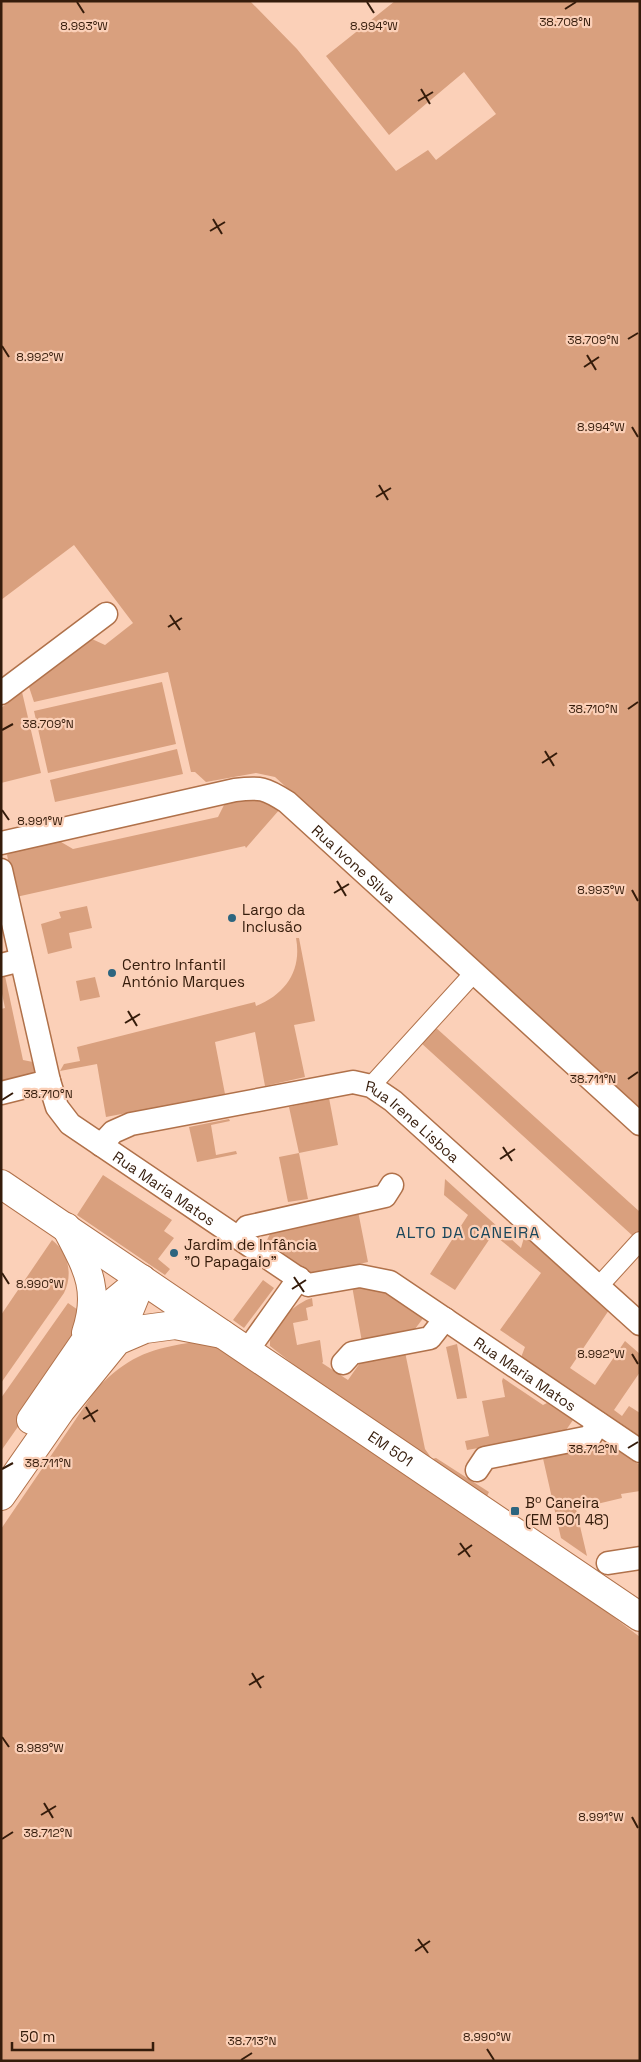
<svg xmlns="http://www.w3.org/2000/svg" width="641" height="2062" viewBox="0 0 641 2062" font-family="'Space Grotesk',sans-serif">
<style>
.green{fill:#d9a07e}
.lines{fill:none;stroke-linecap:round;stroke-linejoin:round}
.pedestrian-casing{stroke:#b0714a;stroke-width:20}
.minor-casing{stroke:#b0714a;stroke-width:25}
.secondary-casing{stroke:#b0714a;stroke-width:30}
.primary-casing{stroke:#b0714a;stroke-width:30}
.pedestrian{stroke:#fff;stroke-width:18}
.minor{stroke:#fff;stroke-width:22}
.secondary{stroke:#fff;stroke-width:28}
.primary{stroke:#fff;stroke-width:28}
.ticks{fill:none;stroke:#351c0b;stroke-width:2}
.poi-dot{fill:#2d657f;stroke:#fbd0b8;stroke-width:2}
.labels{text-anchor:middle;dominant-baseline:central;stroke-width:4.5;stroke-linejoin:round;paint-order:stroke}
.street-label{font-size:15px;fill:#351c0b;stroke:#fbd0b8}
.poi-label{font-size:15px;fill:#351c0b;stroke:#fbd0b8;text-anchor:start}
.neighbourhood-label{font-size:16px;letter-spacing:1px;fill:#19465b;stroke:#fbd0b8}
.ticks-label{font-size:12px;text-anchor:middle;fill:#351c0b;stroke:#fbd0b8;stroke-width:4.5;stroke-linejoin:round;paint-order:stroke}
</style>
<rect width="100%" height="100%" fill="#fbd0b8"/>
<!-- green -->
<path class="green" d="M 1,1 L 250,1 L 297,49 L 396,171 L 428,150 L 436,160 L 496,114 L 464,72 L 389,135 L 326,56 L 395,1 L 640,1 L 640,1110 L 275,777 L 256,773 L 206,782 L 195,772 L 191,772 L 168,672 L 34,702 L 29,687 L 92,639 L 105,645 L 133,623 L 74,545 L 1,600 Z
M 162,682 L 176,744 L 48,773 L 34,711 Z
M 22,692 L 41,773 L 1,783 L 1,708 Z
M 177,749 L 183,774 L 55,802 L 50,780 Z
M 256,797 L 280,809 L 246,848 L 245,846 L 16,897 L 7,855 L 12,849 L 56,839 L 73,849 L 218,817 L 226,801 Z
M 87,906 L 92,928 L 69,933 L 72,948 L 48,954 L 41,924 L 61,918 L 59,912 Z
M 296,938 L 299,938 L 315,1021 L 294,1025 L 305,1077 L 265,1086 L 255,1032 L 215,1042 L 225,1094 L 106,1117 L 97,1064 L 60,1071 L 64,1064 L 80,1061 L 77,1047 L 255,1002 L 256,1006 C 286,994 302,970 296,938 Z
M 5,976 L 23,1060 L 33,1062 L 35,1074 L 1,1083 L 1,1009 L 5,1008 L 1,989 L 1,977 Z
M 95,977 L 100,997 L 80,1001 L 76,981 Z
M 434,1026 L 640,1212 L 640,1231 L 634,1237 L 420,1042 Z
M 329,1098 L 338,1145 L 299,1153 L 308,1199 L 288,1202 L 279,1157 L 299,1153 L 289,1107 Z
M 229,1119 L 230,1121 L 211,1125 L 216,1155 L 236,1151 L 237,1154 L 197,1162 L 189,1127 Z
M 103,1175 L 172,1220 L 164,1231 L 174,1238 L 158,1259 L 170,1269 L 165,1275 L 77,1215 Z
M 445,1179 L 521,1248 L 525,1234 L 609,1310 L 570,1368 L 595,1385 L 625,1341 L 640,1354 L 640,1372 L 614,1410 L 622,1416 L 629,1406 L 640,1413 L 640,1436 L 560,1382 L 558,1385 L 520,1360 L 525,1347 L 500,1330 L 541,1273 L 493,1234 L 455,1290 L 430,1274 L 468,1215 L 444,1195 Z
M 358,1211 L 368,1262 L 316,1274 L 315,1277 L 265,1244 L 273,1228 Z
M 52,1240 C 69,1253 73,1275 64,1293 L 1,1383 L 1,1315 Z
M 263,1280 L 274,1288 L 244,1328 L 233,1320 Z
M 352,1286 L 380,1288 L 424,1317 L 412,1333 L 362,1342 Z
M 312,1298 L 313,1306 L 306,1308 L 308,1320 L 293,1323 L 297,1345 L 320,1340 L 323,1362 L 322,1363 L 348,1380 L 362,1360 L 405,1352 L 425,1449 L 432,1459 L 436,1458 L 489,1492 L 486,1498 L 296,1372 L 298,1368 L 270,1346 C 268,1328 296,1302 312,1298 Z
M 68,1303 L 81,1312 L 68,1355 L 1,1451 L 1,1398 Z
M 188,1343 L 209,1343 L 230,1350 L 458,1500 L 640,1637 L 640,2061 L 1,2061 L 1,1529 L 97,1388 C 128,1358 145,1350 188,1343 Z
M 457,1344 L 467,1398 L 457,1399 L 446,1347 Z
M 503,1378 L 543,1405 L 547,1403 L 573,1420 L 564,1433 L 467,1450 L 465,1441 L 489,1436 L 482,1401 L 505,1397 L 502,1381 Z
M 608,1443 L 640,1465 L 640,1491 L 621,1494 L 622,1498 L 576,1509 L 587,1556 L 561,1538 L 542,1454 Z"/>
<g class="lines">
<defs>
<path id="pedestrian" d="M 371,1086 L 473,974
M 599,1286 L 640,1241"/>
<g id="minor">
<path d="M 1,693 L 106,614"/>
<path id="s1" d="M 1,843 L 235,790 C 261,787 265,788 287,802 L 640,1124"/>
<path id="s2" d="M 1,870 L 49,1081 L 57,1107 L 70,1124 L 308,1285 L 360,1276 L 390,1282 L 640,1451"/>
<path d="M 1,965 L 21,960"/>
<path d="M 1,1093 L 49,1081"/>
<path id="s3" d="M 101,1145 L 113,1132 L 131,1124 L 353,1082 L 371,1086 L 393,1101 L 640,1324"/>
<path d="M 239,1237 L 247,1227 L 385,1196 L 392,1185"/>
<path d="M 247,1351 L 299,1278"/>
<path d="M 343,1363 L 352,1353 L 430,1338 L 445,1319"/>
<path d="M 477,1470 L 485,1458 L 590,1437 L 598,1423"/>
<path d="M 608,1563 L 640,1558"/>
</g>
<g id="secondary">
<path id="s4" d="M 1,1184 L 640,1617"/>
</g>
<path id="primary" d="M 66,1227 C 86,1266 101,1288 86,1333
M 117,1341 L 145,1329 L 175,1325 L 222,1334
M 31,1420 L 99,1321 L 115,1301 L 137,1283
M 1,1496 L 61,1410 L 117,1341 L 142,1279"/>
</defs>
<!-- pedestrian casing -->
<use href="#pedestrian" class="pedestrian-casing"/>
<!-- minor casing -->
<use href="#minor" class="minor-casing"/>
<!-- secondary casing -->
<use href="#secondary" class="secondary-casing"/>
<!-- primary casing -->
<use href="#primary" class="primary-casing"/>
<!-- pedestrian -->
<use href="#pedestrian" class="pedestrian"/>
<!-- minor -->
<use href="#minor" class="minor"/>
<!-- secondary -->
<use href="#secondary" class="secondary"/>
<!-- primary -->
<use href="#primary" class="primary"/>
</g>
<!-- ticks -->
<path class="ticks" d="M 77,2 L 84,13M 367,2 L 374,13M 565,9 L 576,2M 421,89 L 430,104M 418,101 L 433,92M 213,219 L 222,234M 210,231 L 225,222M 628,339 L 638,333M 2,346 L 9,357M 587,355 L 596,370M 584,367 L 599,357M 632,427 L 638,437M 379,485 L 388,500M 376,497 L 391,488M 170,615 L 180,630M 168,627 L 182,618M 628,709 L 638,702M 2,730 L 13,724M 545,751 L 554,766M 542,763 L 557,753M 2,810 L 9,820M 337,881 L 346,896M 632,890 L 638,901M 334,893 L 349,884M 128,1011 L 137,1026M 125,1023 L 140,1014M 628,1079 L 638,1072M 2,1100 L 13,1093M 503,1147 L 512,1161M 500,1159 L 515,1149M 2,1273 L 9,1284M 294,1277 L 304,1292M 292,1289 L 306,1280M 632,1354 L 638,1364M 86,1407 L 95,1422M 83,1419 L 98,1410M 628,1448 L 638,1442M 2,1469 L 13,1463M 460,1543 L 470,1557M 458,1555 L 472,1545M 252,1673 L 261,1688M 249,1685 L 264,1676M 2,1737 L 9,1747M 44,1803 L 53,1818M 41,1815 L 56,1806M 632,1817 L 638,1828M 2,1839 L 13,1832M 418,1939 L 428,1953M 415,1951 L 430,1941M 487,2049 L 494,2060M 241,2060 L 252,2053"/>
<!-- markers -->
<g class="poi-dot">
<circle cx="232" cy="918" r="5"/>
<circle cx="112" cy="973" r="5"/>
<circle cx="174" cy="1253" r="5"/>
<rect x="510" y="1506" width="10" height="10" rx="2.5"/>
</g>
<g class="labels">
<!-- street labels -->
<g class="street-label">
<text stroke="none"><textPath href="#s1" startOffset="386">Rua Ivone Silva</textPath></text>
<text stroke="none"><textPath href="#s3" startOffset="336">Rua Irene Lisboa</textPath></text>
<text stroke="none"><textPath href="#s2" startOffset="379">Rua Maria Matos</textPath></text>
<text stroke="none"><textPath href="#s2" startOffset="799">Rua Maria Matos</textPath></text>
<text stroke="none"><textPath href="#s4" startOffset="471">EM 501</textPath></text>
</g>
<!-- poi labels -->
<g class="poi-label">
<text x="242" y="909">Largo da<tspan x="242" dy="17">Inclusão</tspan></text>
<text x="122" y="964">Centro Infantil<tspan x="122" dy="17">António Marques</tspan></text>
<text x="184" y="1244">Jardim de Infância<tspan x="184" dy="17">"O Papagaio"</tspan></text>
<text x="525" y="1502">Bº Caneira<tspan x="525" dy="17">(EM 501 48)</tspan></text>
</g>
<!-- neighbourhood labels -->
<g class="neighbourhood-label">
<text x="468" y="1232">ALTO DA CANEIRA</text>
</g>
</g>
<g class="ticks-label">
<text x="565" y="26">38.708°N</text>
<text x="84" y="30">8.993°W</text>
<text x="374" y="30">8.994°W</text>
<text x="593" y="344">38.709°N</text>
<text x="40" y="361">8.992°W</text>
<text x="601" y="431">8.994°W</text>
<text x="593" y="713">38.710°N</text>
<text x="48" y="728">38.709°N</text>
<text x="40" y="825">8.991°W</text>
<text x="601" y="894">8.993°W</text>
<text x="593" y="1083">38.711°N</text>
<text x="48" y="1098">38.710°N</text>
<text x="40" y="1288">8.990°W</text>
<text x="601" y="1358">8.992°W</text>
<text x="593" y="1453">38.712°N</text>
<text x="48" y="1467">38.711°N</text>
<text x="40" y="1752">8.989°W</text>
<text x="601" y="1821">8.991°W</text>
<text x="48" y="1837">38.712°N</text>
<text x="487" y="2041">8.990°W</text>
<text x="252" y="2045">38.713°N</text>
</g>
<!-- border -->
<rect width="641" height="2062" fill="none" stroke="#351c0b" stroke-width="5"/>
<!-- scale -->
<path d="M12 2042v8h141v-8" fill="none" stroke="#351c0b" stroke-width="2.5"/>
<text x="20" y="2042" font-size="15" fill="#351c0b" stroke="#fbd0b8" stroke-width="4" paint-order="stroke">50 m</text>
</svg>
